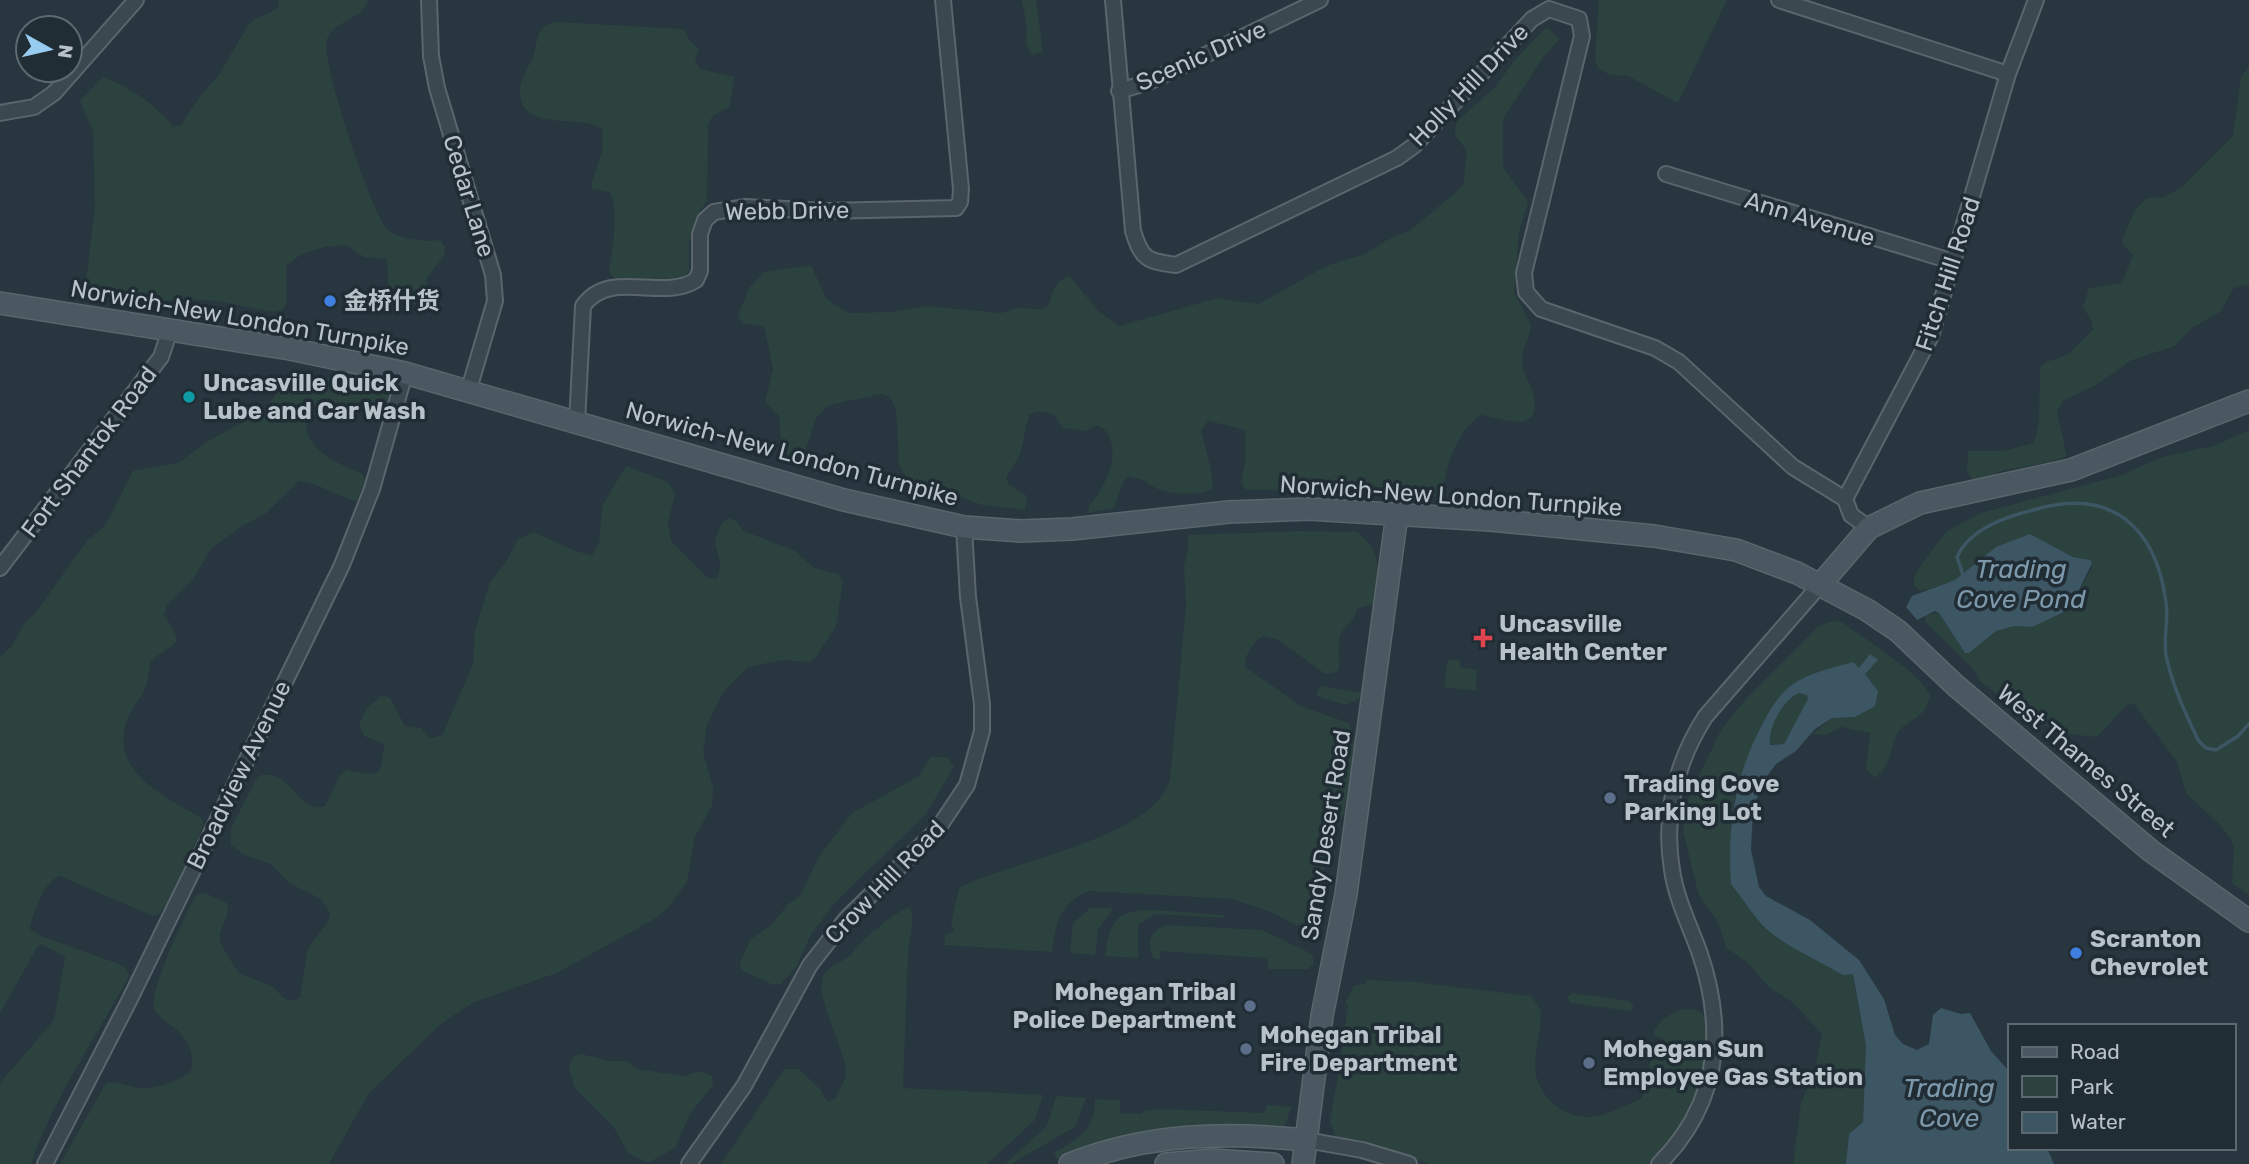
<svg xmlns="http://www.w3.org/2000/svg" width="2249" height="1164" viewBox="0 0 2249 1164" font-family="Rubik,'Noto Sans SC',sans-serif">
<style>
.green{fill:#2b423f}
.water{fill:#3d5664;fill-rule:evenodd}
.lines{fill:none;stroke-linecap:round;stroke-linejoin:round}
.stream{stroke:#3d5664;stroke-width:3.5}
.street-casing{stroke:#5a656c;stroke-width:18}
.secondary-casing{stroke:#5a656c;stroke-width:24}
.street{stroke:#3c484f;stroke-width:14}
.secondary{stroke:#4a5861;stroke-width:21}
.shop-dot{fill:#3f7fe0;stroke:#212d34;stroke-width:2.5}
.culture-dot{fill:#0f9aa8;stroke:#212d34;stroke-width:2.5}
.health-dot{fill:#e0444e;stroke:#212d34;stroke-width:2.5}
.service-dot{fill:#5c6f8a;stroke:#212d34;stroke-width:2.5}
.labels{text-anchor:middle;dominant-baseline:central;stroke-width:7;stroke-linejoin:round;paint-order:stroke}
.street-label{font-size:24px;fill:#b8c2c9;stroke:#212d34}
.poi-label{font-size:24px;font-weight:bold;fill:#b8c2c9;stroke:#212d34;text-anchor:start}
.water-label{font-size:26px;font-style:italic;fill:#7c98aa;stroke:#212d34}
</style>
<rect width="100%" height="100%" fill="#28363f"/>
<!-- green -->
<path class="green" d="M 279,0 L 368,0 C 365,18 334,21 327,39 C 319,57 372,215 388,230 C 399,240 426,242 440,240 L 445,247 L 444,256 L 427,278 L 426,300 L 393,312 L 389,310 L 387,259 L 364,257 L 346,245 L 325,247 L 300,255 L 286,266 L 287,302 L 283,310 L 274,312 C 254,310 235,303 215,301 C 182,296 106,313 86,281 L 95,206 L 93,131 L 80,101 L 103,77 C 126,85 160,107 173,127 L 181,125 L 200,96 L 218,76 L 249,24 C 258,15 269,16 278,7 Z
M 1022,0 L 1036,0 L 1043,52 L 1032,55 L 1026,44 L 1027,27 Z
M 1599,0 L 1727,0 L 1678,103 L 1628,76 L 1610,75 L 1598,68 L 1595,60 Z
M 555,22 L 684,29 L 689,40 L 699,49 L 695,61 L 700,69 L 734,77 L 730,106 L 712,117 L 708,125 L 707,201 L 696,217 L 689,242 L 689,272 L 680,279 L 616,279 L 609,273 C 611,255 621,207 609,192 L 592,189 L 591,185 L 602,151 L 603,130 C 582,112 525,134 520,95 C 518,78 532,65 535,50 C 538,35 539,26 555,22 Z
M 1546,27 L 1560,39 L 1544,56 L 1503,119 L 1503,167 L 1528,202 L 1519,232 L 1514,293 L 1531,325 C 1531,338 1521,348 1522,362 C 1523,372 1530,383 1533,393 C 1545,437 1501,418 1481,415 C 1454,433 1449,464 1441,494 L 1438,497 L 1354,489 L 1246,490 L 1241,483 L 1245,463 L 1245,432 L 1242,429 L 1208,421 L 1201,431 C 1206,450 1212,468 1213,488 C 1199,498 1157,495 1146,481 L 1129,476 L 1123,482 L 1114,508 L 1088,513 L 1089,505 C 1107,488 1127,439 1097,425 L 1085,431 L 1063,428 L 1053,414 L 1036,411 L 1029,415 L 1020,455 L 1006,477 L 1009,485 L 1027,496 L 1025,510 L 982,505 L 939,489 L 912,487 L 899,465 L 896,409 L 890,397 L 882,394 L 829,405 L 816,418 L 803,459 L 789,459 L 782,455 L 779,416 L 765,402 L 773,369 L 765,330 L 763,326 L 742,323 L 738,315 L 749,288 L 764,272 L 811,265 L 826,298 L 848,313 L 891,312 L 927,306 L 1001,313 L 1017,308 L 1042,309 L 1049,305 C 1051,293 1057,278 1070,276 L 1098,311 L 1119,326 L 1217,298 L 1259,304 L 1326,266 L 1365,254 L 1387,240 L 1411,230 L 1463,186 L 1467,151 L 1455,135 L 1456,122 L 1496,86 L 1513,62 Z
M 2249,67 L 2249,285 L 2234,288 L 2220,312 L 2192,328 L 2175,346 L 2132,360 L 2096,385 L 2063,401 L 2057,412 L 2067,456 L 2050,462 L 2001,471 L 1981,481 L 1972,478 L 1967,472 L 1968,451 L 2002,451 L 2034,443 L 2039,422 L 2040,367 L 2046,362 L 2067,355 L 2093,330 L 2092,322 L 2083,307 L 2089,288 L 2122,283 L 2133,255 L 2123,245 L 2123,237 L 2135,210 L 2147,198 L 2164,197 L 2182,187 L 2233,136 L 2241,77 Z
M 295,370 L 390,391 L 388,412 L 384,415 L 336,407 L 307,418 C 301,450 340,464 363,474 L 366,482 L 356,501 C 334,496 323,484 299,481 L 265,514 L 242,526 L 212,548 L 193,579 L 167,605 L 164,615 C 189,651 172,639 150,663 C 149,671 148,681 145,689 C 141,698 134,705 130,713 C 104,768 160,794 200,817 L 204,824 L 167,904 L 158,915 L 150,915 L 60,876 C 44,881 33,913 30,929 L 41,936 L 119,964 L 126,968 L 129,976 C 96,1038 54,1097 31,1164 L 0,1164 L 0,1083 L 54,1020 L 65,957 L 42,944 L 38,946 L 0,1013 L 0,657 L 12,646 L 24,624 L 36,612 L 86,542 L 106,524 L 133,471 L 178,463 L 205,443 L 263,411 Z
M 2249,430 L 2249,895 L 2232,883 L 2234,848 L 2231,839 L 2220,825 L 2186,793 L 2177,762 L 2134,704 L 2127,705 L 2097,737 L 2058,733 L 2014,706 L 1981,682 L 1972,668 L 1925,622 L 1926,615 L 1939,613 L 1965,653 L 1969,653 L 1996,631 L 2014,626 L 2032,627 L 2047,617 L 2065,613 L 2092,568 L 2090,560 L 2073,557 L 2030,534 L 1955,581 L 1921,591 L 1914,586 L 1914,577 L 1923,562 L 1947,531 L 1981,513 L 2122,475 L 2162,457 L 2216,445 Z
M 626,466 L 668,482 L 675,493 L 668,523 L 671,541 L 708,578 L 716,579 C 725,563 716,555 715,540 L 721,524 L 728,518 L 736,521 L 744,531 L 795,551 L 814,568 L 839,574 L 843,582 L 836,626 L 816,657 L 809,662 L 783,660 L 748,667 L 723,692 L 707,725 L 703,752 L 713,787 L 712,806 L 695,837 L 687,882 L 667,909 L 653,920 L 557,973 L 474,1002 L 442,1023 L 369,1093 L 329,1164 L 60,1164 L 106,1083 C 118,1081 128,1087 140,1088 C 154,1090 184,1080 192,1069 C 196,1028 157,1024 154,1007 C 150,990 186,911 197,894 L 205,893 L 227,903 C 230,914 223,923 220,934 C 219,944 223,947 227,954 C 242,981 242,973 269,985 C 282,991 282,1006 300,998 L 308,948 L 328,922 L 330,913 L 321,899 L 289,883 L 271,864 L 246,856 L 231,845 L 231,828 L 255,781 L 261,775 C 294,771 298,815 325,806 L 340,775 L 347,770 C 382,777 381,776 384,744 L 364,736 L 359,725 L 366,709 L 382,695 L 390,698 L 405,726 L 421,728 L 430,738 L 442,735 L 473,664 L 475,630 L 490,582 L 506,562 L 518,539 L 534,532 L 575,551 L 592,555 L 599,544 L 602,506 Z
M 1301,531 L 1357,532 C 1384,553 1378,573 1374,604 L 1357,608 C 1357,620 1343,625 1340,637 C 1337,650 1342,661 1337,672 L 1325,674 L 1279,640 L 1263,636 C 1253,642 1244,655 1245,667 L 1303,707 L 1349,723 L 1355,739 L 1344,813 L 1326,860 L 1314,920 L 1297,926 L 1271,912 L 1232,899 L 1088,891 C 1059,904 1056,923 1052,952 L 944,945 L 945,935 L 954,931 L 951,923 L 959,888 C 1009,861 1152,839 1170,780 L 1186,605 L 1184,565 L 1188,551 L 1188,535 Z
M 1835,620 L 1843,623 C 1867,641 1917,670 1930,695 C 1925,721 1911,716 1899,731 C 1890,743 1894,764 1875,778 L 1866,769 L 1870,733 L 1841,727 L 1826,735 L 1812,734 L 1832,718 L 1855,717 L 1865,674 L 1877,660 L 1858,668 L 1832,669 L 1788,688 L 1737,782 L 1732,813 L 1731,884 L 1749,903 L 1758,920 L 1855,974 L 1853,978 L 1866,1046 L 1863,1122 L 1849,1134 L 1846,1164 L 1793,1164 L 1801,1103 L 1815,1069 L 1822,1034 L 1792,1002 L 1769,987 L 1748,963 L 1726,948 L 1718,922 L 1698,893 L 1683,831 L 1689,796 L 1721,730 L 1744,701 L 1819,626 Z
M 1448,659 L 1460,661 L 1460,667 L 1477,670 L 1476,691 L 1444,687 Z
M 1320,686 L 1361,693 L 1359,699 L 1346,705 L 1316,696 Z
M 1800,693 L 1807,695 L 1808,699 L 1784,744 L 1769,744 C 1769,726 1782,700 1800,693 Z
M 931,757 L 947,757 L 954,767 L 926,814 L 835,903 L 812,933 L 796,967 L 781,984 L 773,985 L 741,970 L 740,963 L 750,940 L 772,924 L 788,904 L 800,896 L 818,858 L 852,813 L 919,776 Z
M 910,907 L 913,919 L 908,953 L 903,1088 L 1043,1095 L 1035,1120 L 987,1164 L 721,1164 L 784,1069 L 799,1069 L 819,1088 L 828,1102 L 836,1098 C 838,1091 846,1080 846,1073 C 845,1049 814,995 823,976 C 829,964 844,963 852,953 C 860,941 897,910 910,907 Z
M 1090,908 L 1113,908 L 1098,930 L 1095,955 L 1070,953 L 1073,923 Z
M 1154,910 L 1223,915 L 1224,918 L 1155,914 L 1138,925 L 1138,958 L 1105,956 C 1109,921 1117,909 1154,910 Z
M 1167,925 L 1262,930 L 1312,954 L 1314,963 L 1308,969 L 1268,969 L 1268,960 L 1264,958 L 1161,951 L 1160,959 L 1154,959 C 1146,945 1149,930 1167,925 Z
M 1366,980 L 1416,982 L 1531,996 L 1541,1010 C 1542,1028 1535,1046 1535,1064 C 1534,1093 1562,1119 1591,1117 C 1609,1115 1626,1105 1642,1098 L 1651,1057 L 1661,1058 L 1664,1039 L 1655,1036 L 1654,1031 C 1663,1013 1699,995 1708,1024 C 1720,1062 1679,1139 1651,1164 L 1430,1164 L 1340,1138 L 1335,1136 L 1330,1121 L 1341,1059 L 1355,1064 L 1359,1059 L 1357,1054 L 1341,1055 L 1348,1005 L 1345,1003 L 1354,986 L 1365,984 Z
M 1572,993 L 1630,1001 L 1634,1008 L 1629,1011 L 1571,1003 L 1567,998 Z
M 581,1054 L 610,1061 L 627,1061 L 638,1069 L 683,1076 L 700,1071 L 712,1076 L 713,1085 L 690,1114 L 675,1148 L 648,1163 L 628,1153 L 613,1126 L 575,1088 L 569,1069 L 573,1057 Z
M 1056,1096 L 1086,1098 L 1075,1127 L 1011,1164 L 1005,1164 L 1047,1126 Z
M 1095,1099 L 1120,1100 L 1120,1113 L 1142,1114 L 1143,1111 L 1157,1109 L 1265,1113 L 1267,1105 L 1291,1107 L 1284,1130 C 1193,1125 1144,1127 1057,1159 L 1054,1153 C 1078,1139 1096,1129 1095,1099 Z"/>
<!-- water -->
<path class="water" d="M 2030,534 L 2073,557 L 2090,560 L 2092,563 L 2077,594 L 2081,604 L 2032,627 L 2014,626 L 1996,631 L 1969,653 L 1965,653 L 1939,613 L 1935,611 L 1917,620 L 1906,607 L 1912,596 L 1955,580 L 1996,547 Z
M 1870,654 L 1878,660 L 1865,674 L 1878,691 L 1875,706 L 1855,717 L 1832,718 L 1815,729 L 1796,751 L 1776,764 L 1762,783 L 1753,811 L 1751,850 L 1759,887 L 1766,896 L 1810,920 L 1859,960 L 1884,999 L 1895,1035 L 1903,1044 L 1917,1050 L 1929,1044 L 1933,1015 L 1941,1008 L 1961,1014 L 1970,1013 L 1991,1051 L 2009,1071 L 2009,1148 L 2047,1148 L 2054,1164 L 1846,1164 L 1849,1134 L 1863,1122 L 1866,1046 L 1853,974 L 1843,975 C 1818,960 1775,942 1758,920 C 1748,908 1741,896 1731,884 C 1727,826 1735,775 1763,723 C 1769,712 1777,697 1788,688 C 1804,674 1832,668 1853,662 L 1859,668 ZM 1799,693 L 1807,695 L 1808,699 L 1784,744 L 1770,745 C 1768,727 1783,700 1799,693 Z"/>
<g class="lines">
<!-- stream -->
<path class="stream" d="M 1964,578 L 1957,557 C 1970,528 2008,516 2037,509 C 2113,488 2156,528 2166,602 C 2169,619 2163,637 2166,655 C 2172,685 2185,712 2198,740 L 2206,748 L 2216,750 L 2238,736 L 2249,724"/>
<defs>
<path id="street" d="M 429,0 L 431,56 L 437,88 L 493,275 L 495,301 L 469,389
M 1113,0 L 1133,231 C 1142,260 1147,261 1176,265 L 1397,158 L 1415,145 L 1532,19 L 1549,9 L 1579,19 L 1582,36 L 1524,273 L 1526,292 L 1541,309 L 1655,348 L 1679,362 L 1793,467 L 1845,499
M 1779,0 L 2008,74
M 1119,91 L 1149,82 L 1320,0
M 0,113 L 34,107 L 54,93 L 136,0
M 1666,174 L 1954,262
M 577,423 L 583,306 C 610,268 662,302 696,280 L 700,271 L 700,234 L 705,220 L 714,212 L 746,207 L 825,211 L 956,208 L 960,202 L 961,189 L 943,0
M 1869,528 L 1851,515 L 1845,499 L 1931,336 L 2008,74 L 2036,0
M 0,568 L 161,357 L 170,330
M 1306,1140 L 1362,1150 L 1409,1164
M 45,1164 L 130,999 L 342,565 L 372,489 L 405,373
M 689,1164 L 744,1086 L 810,965 L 846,919 L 937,830 L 967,785 L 982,731 L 982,704 L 968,597 L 964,527
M 1659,1164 C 1720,1103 1726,1029 1699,951 C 1689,924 1676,898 1672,870 C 1663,815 1676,763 1705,717 L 1820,585"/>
<path id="secondary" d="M 0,303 L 290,349 L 405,373 L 844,500 L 964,527 L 1021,531 L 1072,529 L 1229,512 L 1309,509 L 1490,520 L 1654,536 L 1736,550 L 1797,573 L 1867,610 L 1898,631 L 1955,685 L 2151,851 L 2249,921
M 1820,585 L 1869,528 L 1920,503 L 2071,470 L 2249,401
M 1070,1164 C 1148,1133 1223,1132 1306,1140
M 1166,1164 L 1213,1160 L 1273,1164
M 1303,1164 L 1322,1016 L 1346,894 L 1397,514"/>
</defs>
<!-- street casing -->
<use href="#street" class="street-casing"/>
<!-- secondary casing -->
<use href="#secondary" class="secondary-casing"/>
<!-- street -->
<use href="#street" class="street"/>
<!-- secondary -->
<use href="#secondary" class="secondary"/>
</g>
<!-- markers -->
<g class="shop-dot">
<circle cx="330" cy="301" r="7"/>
<circle cx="2076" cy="953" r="7"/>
</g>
<circle class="culture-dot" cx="189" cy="397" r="7"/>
<path class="health-dot" d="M1479.5 627.5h7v7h7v7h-7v7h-7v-7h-7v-7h7z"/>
<g class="service-dot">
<circle cx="1610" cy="798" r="7"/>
<circle cx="1250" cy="1006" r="7"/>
<circle cx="1246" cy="1049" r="7"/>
<circle cx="1589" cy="1063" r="7"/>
</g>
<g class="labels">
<!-- street labels -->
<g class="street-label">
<text transform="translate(1201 56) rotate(-24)">Scenic Drive</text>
<text transform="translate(1469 85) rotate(-46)">Holly Hill Drive</text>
<text transform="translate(469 196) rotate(73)">Cedar Lane</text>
<text transform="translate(787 211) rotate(-1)">Webb Drive</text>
<text transform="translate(1810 219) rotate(17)">Ann Avenue</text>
<text transform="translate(1948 274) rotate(-72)">Fitch Hill Road</text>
<text transform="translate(240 318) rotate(10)">Norwich-New London Turnpike</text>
<text transform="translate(89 452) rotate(-53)">Fort Shantok Road</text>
<text transform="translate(792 454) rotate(15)">Norwich-New London Turnpike</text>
<text transform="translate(1451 496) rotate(4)">Norwich-New London Turnpike</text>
<text transform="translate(2086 761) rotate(40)">West Thames Street</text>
<text transform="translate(239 775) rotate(-64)">Broadview Avenue</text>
<text transform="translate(1326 835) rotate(-81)">Sandy Desert Road</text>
<text transform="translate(885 882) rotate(-46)">Crow Hill Road</text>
</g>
<!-- poi labels -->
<g class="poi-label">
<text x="344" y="301">金桥什货</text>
<text x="203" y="383">Uncasville Quick<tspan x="203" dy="28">Lube and Car Wash</tspan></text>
<text x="1499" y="624">Uncasville<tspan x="1499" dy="28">Health Center</tspan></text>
<text x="1624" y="784">Trading Cove<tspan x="1624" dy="28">Parking Lot</tspan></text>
<text x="2090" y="939">Scranton<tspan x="2090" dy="28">Chevrolet</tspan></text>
<text x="1236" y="992" text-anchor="end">Mohegan Tribal<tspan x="1236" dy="28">Police Department</tspan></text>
<text x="1260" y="1035">Mohegan Tribal<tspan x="1260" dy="28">Fire Department</tspan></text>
<text x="1603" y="1049">Mohegan Sun<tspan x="1603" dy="28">Employee Gas Station</tspan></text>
</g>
<!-- water labels -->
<g class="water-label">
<text x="2021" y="569">Trading<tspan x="2021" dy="30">Cove Pond</tspan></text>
<text x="1949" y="1088">Trading<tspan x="1949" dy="30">Cove</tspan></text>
</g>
</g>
<!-- legend -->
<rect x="2008" y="1024" width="228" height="126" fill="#212d34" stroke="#5d6970" stroke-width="2"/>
<rect x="2022" y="1047" width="35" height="10" fill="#4a5861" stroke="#5d6970" stroke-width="2"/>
<text x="2070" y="1059" font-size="21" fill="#b8c2c9">Road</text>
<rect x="2022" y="1076" width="35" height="21" fill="#2b423f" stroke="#5d6970" stroke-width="2"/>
<text x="2070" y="1094" font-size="21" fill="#b8c2c9">Park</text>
<rect x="2022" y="1112" width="35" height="21" fill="#3d5664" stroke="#5d6970" stroke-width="2"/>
<text x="2070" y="1129" font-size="21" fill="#b8c2c9">Water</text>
<!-- north arrow -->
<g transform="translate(49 49) rotate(98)"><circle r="33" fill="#212d34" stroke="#5d6970" stroke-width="2"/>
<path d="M0-5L12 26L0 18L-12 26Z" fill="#97ccf0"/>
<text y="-10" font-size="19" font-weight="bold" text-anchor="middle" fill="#b8c2c9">N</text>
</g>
</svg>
